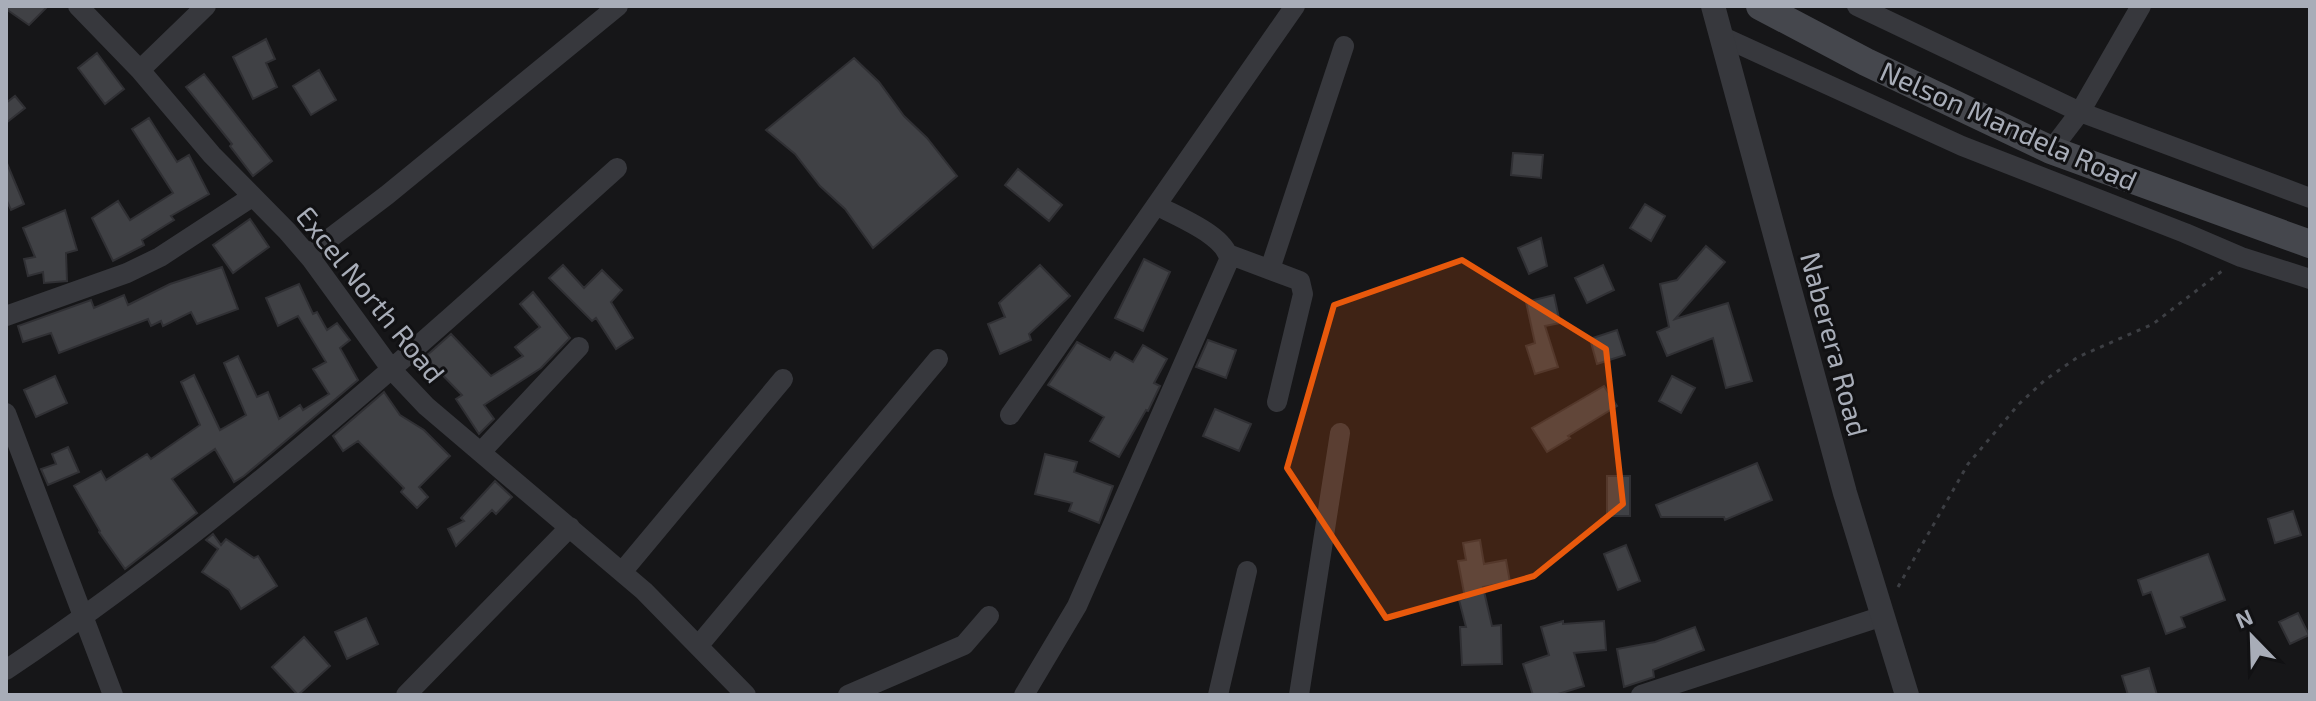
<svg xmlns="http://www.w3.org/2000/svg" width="2316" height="701" viewBox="0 0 2316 701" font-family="'Exo 2',sans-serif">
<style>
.building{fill:#404145;stroke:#303034;stroke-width:2}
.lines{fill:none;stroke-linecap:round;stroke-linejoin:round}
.path{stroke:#3d3f44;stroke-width:3;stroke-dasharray:4 6;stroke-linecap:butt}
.minor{stroke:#37383d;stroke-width:20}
.tertiary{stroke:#37383d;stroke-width:24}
.secondary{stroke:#45474d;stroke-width:28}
.marked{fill:#e8590c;fill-opacity:0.2;stroke:#e8590c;stroke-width:6;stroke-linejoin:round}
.labels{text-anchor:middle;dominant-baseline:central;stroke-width:6;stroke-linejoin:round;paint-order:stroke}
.street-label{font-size:28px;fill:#a8adb8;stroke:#111113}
</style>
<rect width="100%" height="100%" fill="#161618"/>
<!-- building -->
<path class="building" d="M 6,6 L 48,6 L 29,25 L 6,9 Z
M 266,39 L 275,59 L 266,63 L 277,87 L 253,99 L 233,57 Z
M 97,53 L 124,89 L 105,104 L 78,68 Z
M 854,58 L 879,82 L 904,116 L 927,138 L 957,176 L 873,248 L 845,209 L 820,186 L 795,154 L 766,130 Z
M 319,70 L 336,100 L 311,115 L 293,86 Z
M 204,74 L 272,161 L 253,176 L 230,146 L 232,144 L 186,87 Z
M 15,96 L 25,108 L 6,123 L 6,103 Z
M 149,118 L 177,162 L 189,155 L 209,194 L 171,216 L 174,220 L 142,240 L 144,245 L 113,261 L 92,218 L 118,201 L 130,220 L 173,193 L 132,129 Z
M 1513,153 L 1543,155 L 1541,178 L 1511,175 Z
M 6,161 L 24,204 L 11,210 L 6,199 Z
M 1018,169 L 1062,205 L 1049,221 L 1005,185 Z
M 1645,204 L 1665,216 L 1651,241 L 1630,228 Z
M 65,210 L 77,250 L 66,253 L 67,281 L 44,283 L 43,272 L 28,276 L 24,259 L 35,257 L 23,228 Z
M 250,219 L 269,247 L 233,273 L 213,245 Z
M 1541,238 L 1547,266 L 1529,274 L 1518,248 Z
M 1706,246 L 1725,262 L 1675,319 L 1728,303 L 1752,381 L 1726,388 L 1713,338 L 1667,356 L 1657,332 L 1669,327 L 1660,284 L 1677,280 Z
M 1144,259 L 1170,272 L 1143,331 L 1115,318 Z
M 563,265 L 584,288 L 602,270 L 622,290 L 611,302 L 633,338 L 616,349 L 596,318 L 592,321 L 549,278 Z
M 1040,265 L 1070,296 L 1029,334 L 1031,340 L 1000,354 L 988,324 L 1005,317 L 999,303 Z
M 1603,265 L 1614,290 L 1587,303 L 1575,278 Z
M 222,267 L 238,309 L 197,324 L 191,312 L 163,326 L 161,321 L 151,326 L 148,319 L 59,353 L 51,333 L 23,342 L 18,326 L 91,300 L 94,308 L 124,295 L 128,305 L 170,284 Z
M 299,284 L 313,314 L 317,312 L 327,330 L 337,323 L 350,340 L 340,348 L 358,380 L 244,476 L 234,482 L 215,449 L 172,479 L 197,513 L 125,569 L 99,532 L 100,531 L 74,486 L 101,471 L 106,480 L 147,454 L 151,459 L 200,425 L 181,382 L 194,375 L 220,430 L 246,415 L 224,363 L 238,356 L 257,397 L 268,392 L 279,419 L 300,405 L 303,410 L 329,394 L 313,369 L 326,362 L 298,316 L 278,326 L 266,298 Z
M 533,292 L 570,338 L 541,368 L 484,405 L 494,419 L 479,434 L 456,399 L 462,395 L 425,357 L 451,334 L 491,376 L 523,356 L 515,347 L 540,327 L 520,304 Z
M 1554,295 L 1560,323 L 1545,326 L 1558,367 L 1535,374 L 1526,346 L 1535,343 L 1526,302 Z
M 1617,330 L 1625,355 L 1597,364 L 1590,339 Z
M 1208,340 L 1236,350 L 1226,378 L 1196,367 Z
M 1077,342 L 1110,360 L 1115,352 L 1133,362 L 1143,345 L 1167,359 L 1154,383 L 1160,386 L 1148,411 L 1146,410 L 1119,457 L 1090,441 L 1104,417 L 1048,385 Z
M 55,376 L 67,403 L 36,417 L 24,390 Z
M 1672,376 L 1695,388 L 1681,413 L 1659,401 Z
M 1604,386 L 1617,406 L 1568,436 L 1570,438 L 1547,452 L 1532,428 Z
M 384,392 L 400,415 L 424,430 L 450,456 L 419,487 L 428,497 L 417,508 L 401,492 L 404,488 L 358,441 L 343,451 L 333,436 Z
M 1215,409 L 1251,424 L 1239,451 L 1203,436 Z
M 68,447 L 79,472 L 48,485 L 41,469 L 56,464 L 52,454 Z
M 1045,454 L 1077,462 L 1074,472 L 1113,486 L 1099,523 L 1069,511 L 1072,503 L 1035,494 Z
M 1757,463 L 1772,500 L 1725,520 L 1724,517 L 1661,517 L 1656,505 Z
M 1607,476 L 1630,476 L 1630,516 L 1607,516 Z
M 495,481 L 512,497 L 496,514 L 492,510 L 456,546 L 448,529 L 464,521 L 461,518 Z
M 2293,511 L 2301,535 L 2275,543 L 2268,519 Z
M 213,534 L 221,545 L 226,539 L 254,558 L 258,556 L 277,586 L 241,609 L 229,590 L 202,572 L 218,549 L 206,540 Z
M 1480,540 L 1484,564 L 1506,560 L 1510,582 L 1483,587 L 1492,626 L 1501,625 L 1502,664 L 1462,665 L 1460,627 L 1466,627 L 1459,600 L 1465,598 L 1458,561 L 1466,560 L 1463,543 Z
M 1626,545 L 1640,581 L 1618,590 L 1604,554 Z
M 2208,554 L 2225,600 L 2181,617 L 2185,627 L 2166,634 L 2151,592 L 2143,595 L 2138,580 Z
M 2298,613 L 2309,635 L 2290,644 L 2279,622 Z
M 366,618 L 378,644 L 347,659 L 335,632 Z
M 1563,621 L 1563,624 L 1604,621 L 1606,650 L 1574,653 L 1584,686 L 1555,695 L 1533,695 L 1523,664 L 1549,655 L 1541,627 Z
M 1695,627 L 1704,650 L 1653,670 L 1654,677 L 1624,687 L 1617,649 L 1655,642 Z
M 304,637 L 330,666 L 298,695 L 272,667 Z
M 2149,668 L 2157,695 L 2128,695 L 2122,676 Z"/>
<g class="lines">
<!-- path -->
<path class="path" d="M 1898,587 L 1968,464 L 2019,404 L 2045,380 L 2078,357 L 2153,324 L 2222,271"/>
<!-- minor -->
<path class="minor" d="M 78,6 L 140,70 L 212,155 L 287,231 L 312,260 L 392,370 L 426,406 L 644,591 L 746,695
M 1857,6 L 2080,112 L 2310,198
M 1721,36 L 1962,146 L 2185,233 L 2241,257 L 2310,279
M 140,70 L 206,6
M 2051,150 L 2080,112 L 2141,6
M 1228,254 L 1300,281 L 1303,294 L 1277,402
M 308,255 L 387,195 L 618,6
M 1270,269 L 1344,46
M 6,316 L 127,273 L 160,257 L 252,197
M 6,413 L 113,695
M 1010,415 L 1295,6
M 481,452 L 579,347
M 622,572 L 783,379
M 699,645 L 938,359
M 6,670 C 226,523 421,344 617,168
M 406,695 L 570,527
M 848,695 L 964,645 L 989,616
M 1024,695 L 1077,606 L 1229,260 C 1227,236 1178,217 1158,206
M 1218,695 L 1247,571
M 1299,695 L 1340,433
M 1641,695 L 1883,616"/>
<!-- tertiary -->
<path class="tertiary" d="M 1713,6 L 1845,493 L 1907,695"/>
<!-- secondary -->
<path class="secondary" d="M 1760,6 L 1866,62 L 2051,150 L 2310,244"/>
</g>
<!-- marked area -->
<path class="marked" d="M 1462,260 L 1606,349 L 1623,504 L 1534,576 L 1386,618 L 1287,468 L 1334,305 Z"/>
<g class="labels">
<!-- street labels -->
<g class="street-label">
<text transform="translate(2009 125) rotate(24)">Nelson Mandela Road</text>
<text transform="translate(371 294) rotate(51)">Excel North Road</text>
<text transform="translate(1835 344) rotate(75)">Naberera Road</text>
</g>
</g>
<!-- border -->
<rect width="2316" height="701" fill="none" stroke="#a8adb8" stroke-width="16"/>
<!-- north arrow -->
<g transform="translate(2252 637) rotate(337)" stroke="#111113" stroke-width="6" paint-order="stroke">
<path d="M0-6L14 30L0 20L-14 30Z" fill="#a8adb8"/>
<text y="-12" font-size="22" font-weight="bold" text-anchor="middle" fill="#a8adb8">N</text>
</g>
</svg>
